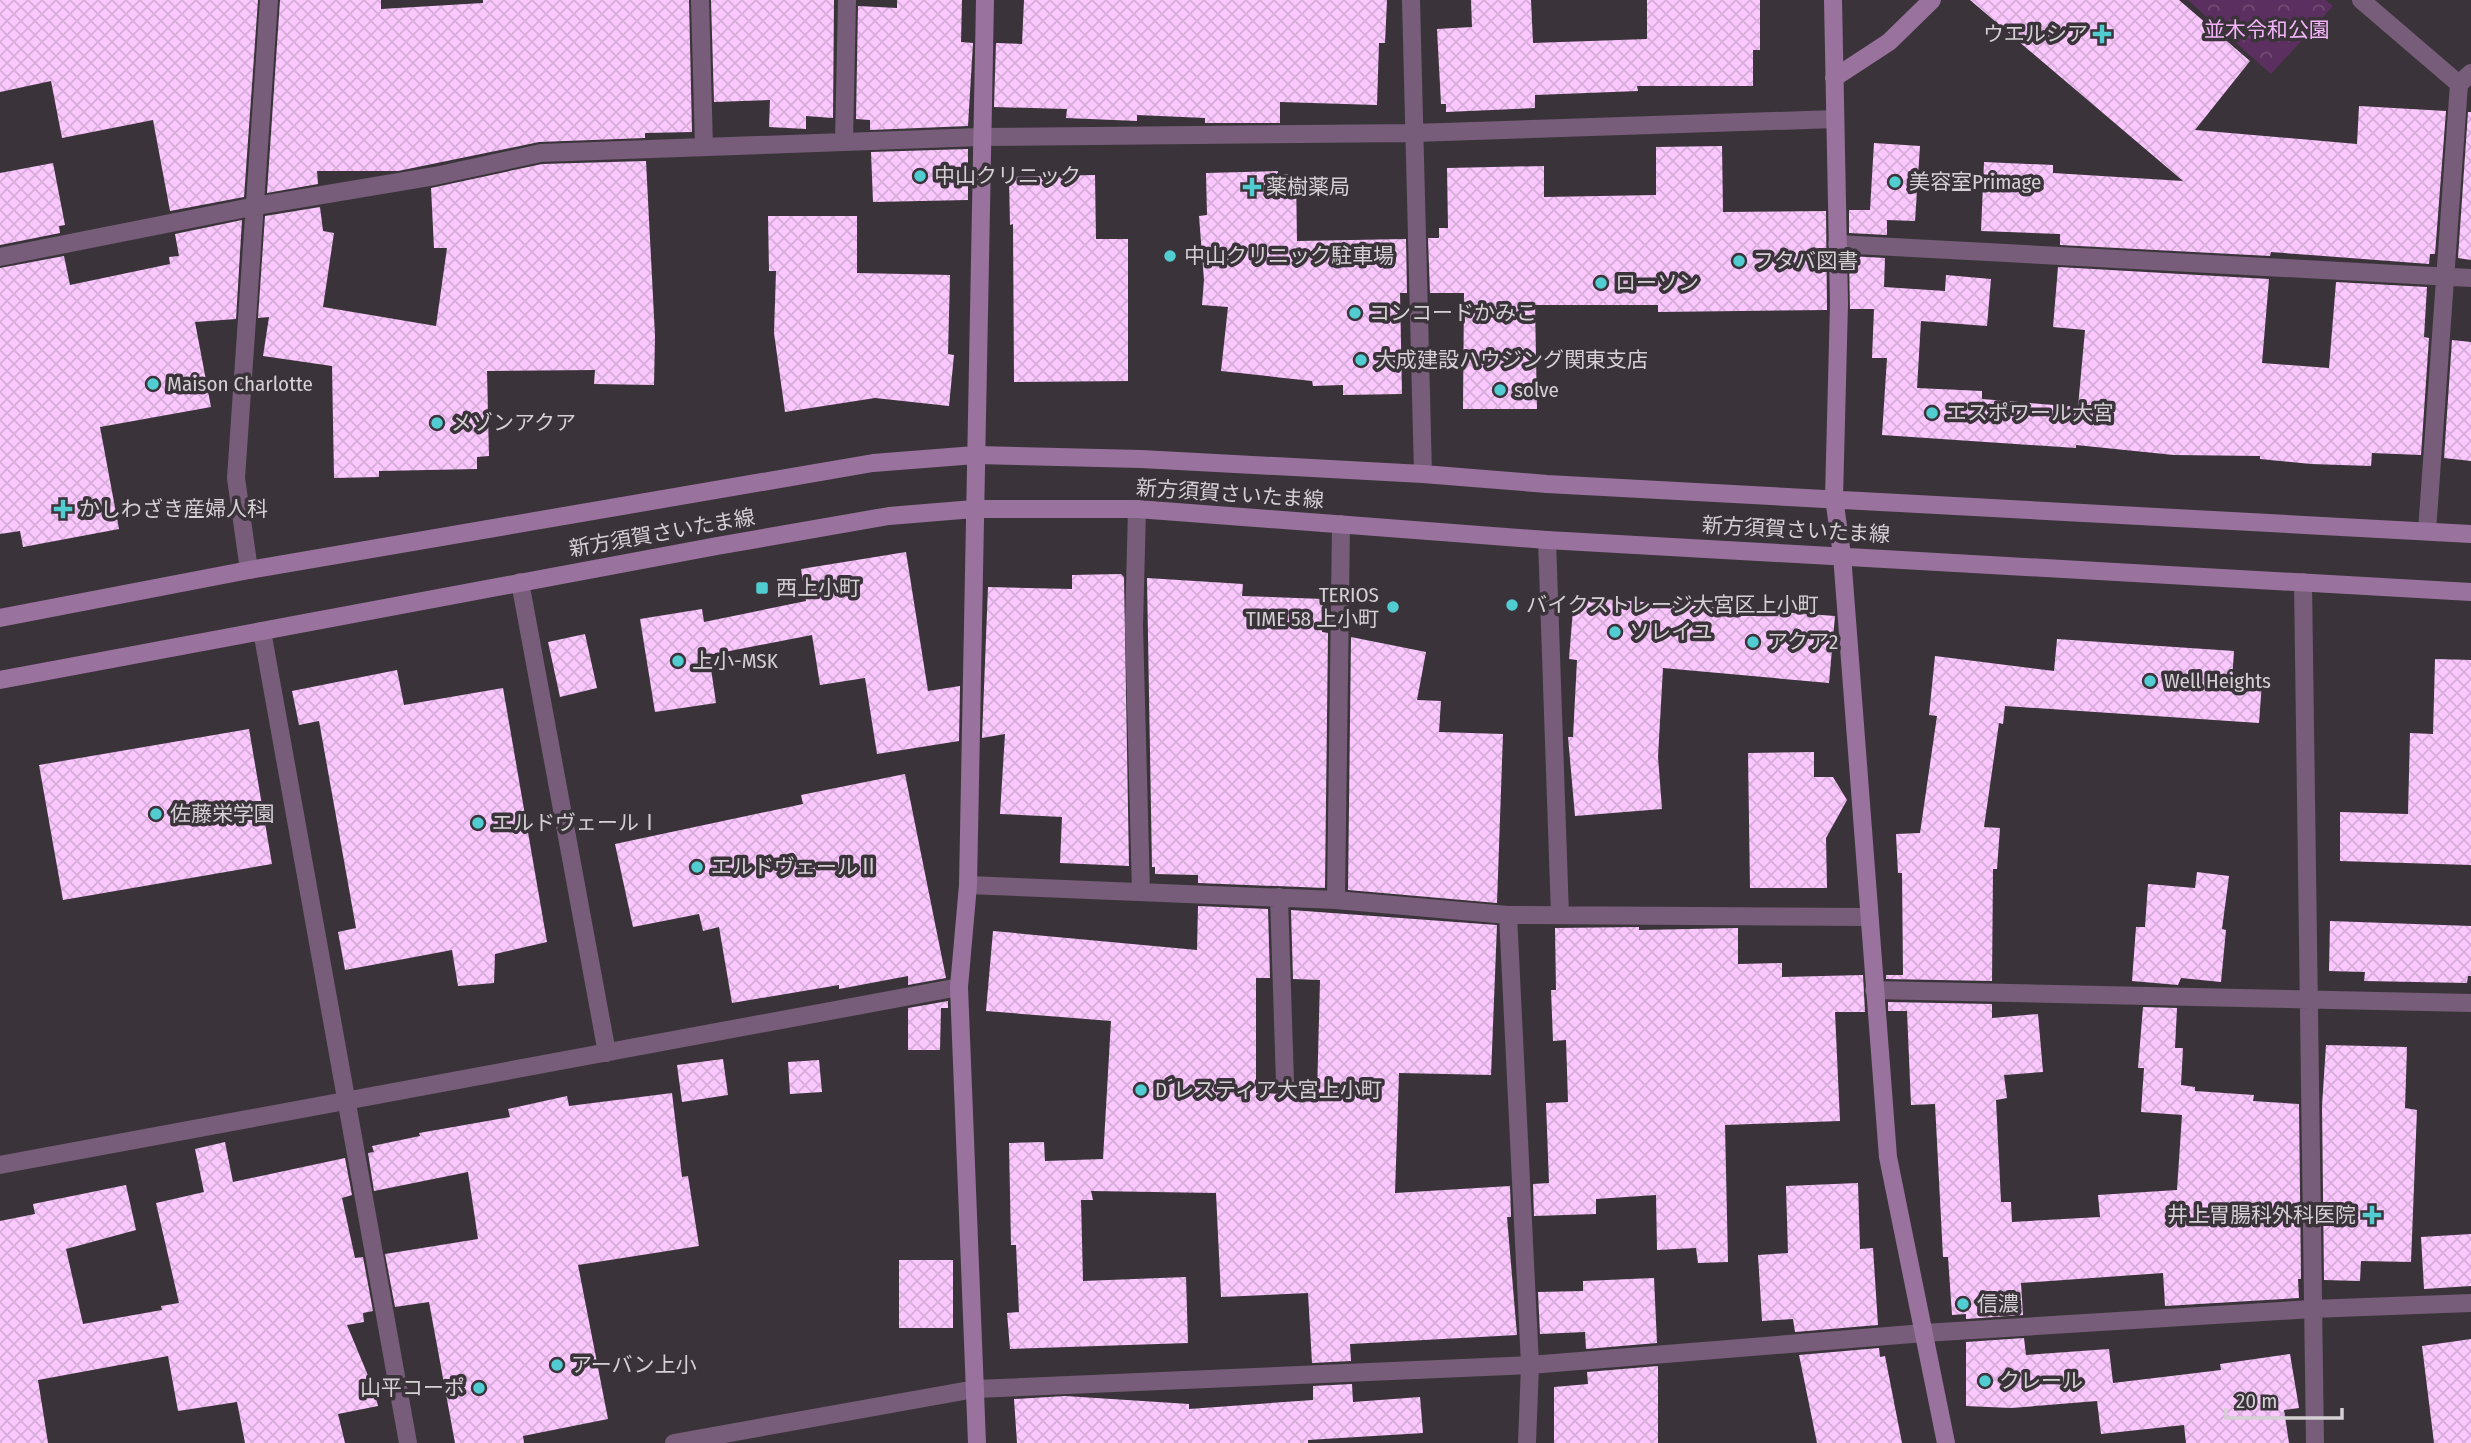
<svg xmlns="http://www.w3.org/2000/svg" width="2471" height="1443" viewBox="0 0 2471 1443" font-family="'Fira Sans Condensed','Noto Sans JP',sans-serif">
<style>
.park{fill:url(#park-crowns)}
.building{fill:url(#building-cross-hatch)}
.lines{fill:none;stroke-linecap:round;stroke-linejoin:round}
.street{stroke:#775d79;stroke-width:18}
.secondary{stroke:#9a729e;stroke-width:18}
.poi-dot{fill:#51ccd1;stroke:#3a343a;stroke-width:2.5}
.labels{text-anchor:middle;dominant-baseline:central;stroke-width:7;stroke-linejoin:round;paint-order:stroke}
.park-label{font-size:21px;fill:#f5b4fa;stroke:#3a343a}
.poi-label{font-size:21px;fill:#d4d0d4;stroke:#3a343a;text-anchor:start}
.street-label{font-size:21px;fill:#d4d0d4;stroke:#3a343a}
</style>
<defs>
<pattern id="park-crowns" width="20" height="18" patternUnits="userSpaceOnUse" patternTransform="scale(1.75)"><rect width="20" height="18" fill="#5b2f5f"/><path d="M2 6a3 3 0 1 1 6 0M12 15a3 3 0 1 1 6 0" fill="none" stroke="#724c75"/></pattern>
<pattern id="building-cross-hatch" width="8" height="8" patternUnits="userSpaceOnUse" patternTransform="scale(1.75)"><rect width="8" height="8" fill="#fbc7ff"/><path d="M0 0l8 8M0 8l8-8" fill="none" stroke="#d6acd9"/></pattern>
</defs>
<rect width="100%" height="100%" fill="#3a343a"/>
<!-- park -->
<path class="park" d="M 2188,0 L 2325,0 L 2333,6 L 2271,74 Z"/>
<!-- building -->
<path class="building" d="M 0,0 L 258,0 L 244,197 L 170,211 L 153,120 L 62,138 L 51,81 L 0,92 Z
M 280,0 L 381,0 L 381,9 L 483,3 L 483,0 L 689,0 L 692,132 L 645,133 L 645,138 L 539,142 L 398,171 L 317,171 L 318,184 L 267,193 Z
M 711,0 L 834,0 L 833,118 L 806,116 L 806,129 L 769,127 L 770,100 L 714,102 Z
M 897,0 L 962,0 L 961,42 L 973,43 L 968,126 L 870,130 L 870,120 L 856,119 L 858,6 L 897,8 Z
M 1024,0 L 1387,0 L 1385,43 L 1379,43 L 1377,105 L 1280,102 L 1280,123 L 1205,123 L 1205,118 L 1137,115 L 1137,121 L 1066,118 L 1067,109 L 994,107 L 996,43 L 1022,44 Z
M 1471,0 L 1531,0 L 1533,43 L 1647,39 L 1647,0 L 1760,0 L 1760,50 L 1753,50 L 1753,86 L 1637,86 L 1638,91 L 1535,95 L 1535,108 L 1446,112 L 1446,104 L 1441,104 L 1437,29 L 1472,27 Z
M 1970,0 L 2179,0 L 2250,61 L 2195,130 L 2357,144 L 2359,106 L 2446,111 L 2435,254 L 2430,254 L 2429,264 L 2271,252 L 2270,256 L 2060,245 L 2060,234 L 1981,231 L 1984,162 L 2053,165 L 2053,173 L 2183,181 Z
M 2468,112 L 2471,112 L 2471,260 L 2458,258 Z
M 1874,143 L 1920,146 L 1915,221 L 1887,220 L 1887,235 L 1849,233 L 1849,210 L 1870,210 Z
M 1722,146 L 1723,212 L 1826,211 L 1827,310 L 1658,312 L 1658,305 L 1535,305 L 1537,409 L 1463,409 L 1464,293 L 1430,293 L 1428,238 L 1439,238 L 1439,228 L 1448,228 L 1447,168 L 1544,166 L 1544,197 L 1656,195 L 1656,147 Z
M 968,149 L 968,200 L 873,202 L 871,152 Z
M 646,161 L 655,336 L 654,385 L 594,384 L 595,370 L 487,371 L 489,456 L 477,457 L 477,469 L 379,471 L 379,477 L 334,478 L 332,366 L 263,356 L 269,317 L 258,318 L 265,216 L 320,207 L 323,231 L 334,233 L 323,307 L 436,326 L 447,248 L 434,248 L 431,188 L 542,164 Z
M 53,163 L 65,225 L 59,226 L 60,233 L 0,245 L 0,173 Z
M 1278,171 L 1278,174 L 1296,174 L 1297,241 L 1406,239 L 1407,293 L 1400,293 L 1402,394 L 1343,395 L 1343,385 L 1313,386 L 1312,381 L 1221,371 L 1228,307 L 1202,305 L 1204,280 L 1199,216 L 1207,215 L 1206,173 Z
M 1095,175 L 1096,239 L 1128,239 L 1128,381 L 1014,382 L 1013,224 L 1010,225 L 1009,177 Z
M 768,216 L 857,216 L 857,273 L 950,275 L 948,354 L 954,355 L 949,406 L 875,398 L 785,412 L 774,333 L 776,271 L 769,271 Z
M 242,220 L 236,319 L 195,322 L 211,407 L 100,427 L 119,529 L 23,547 L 20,531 L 0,534 L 0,268 L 64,256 L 70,285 L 170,264 L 169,257 L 179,256 L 175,234 Z
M 1849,256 L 1885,258 L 1884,287 L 1945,291 L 1946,275 L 1991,279 L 1987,326 L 1921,321 L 1917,388 L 1982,391 L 1982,399 L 2078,407 L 2085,330 L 2053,327 L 2058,267 L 2269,279 L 2262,363 L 2329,368 L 2336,282 L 2427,287 L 2424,337 L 2429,338 L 2421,455 L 2372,453 L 2371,466 L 2311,464 L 2260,459 L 2260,456 L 2174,455 L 2076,445 L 2076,448 L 1882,435 L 1887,358 L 1872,358 L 1874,309 L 1850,309 Z
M 2452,340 L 2471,342 L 2471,461 L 2444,458 Z
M 906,552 L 928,691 L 960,686 L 959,741 L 877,754 L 865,678 L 820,685 L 812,635 L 709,655 L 716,703 L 655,712 L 640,619 L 702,609 L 704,622 L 806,601 L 801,569 Z
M 1121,574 L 1124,577 L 1129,866 L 1060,863 L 1062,817 L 1000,814 L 1005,734 L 982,738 L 988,587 L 1072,589 L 1072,575 Z
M 1147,578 L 1243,584 L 1242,596 L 1323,599 L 1322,632 L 1328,633 L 1325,888 L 1198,883 L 1198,875 L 1155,874 L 1155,867 L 1152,867 Z
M 1574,597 L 1835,616 L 1829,683 L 1663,668 L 1658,757 L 1662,809 L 1575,816 L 1568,737 L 1573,737 L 1577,660 L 1569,659 Z
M 585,634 L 597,688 L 560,697 L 548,642 Z
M 1351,637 L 1426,652 L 1417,700 L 1441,701 L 1439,732 L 1503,734 L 1497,903 L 1348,890 Z
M 2057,639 L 2234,651 L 2232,680 L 2262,682 L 2259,723 L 2005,706 L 2003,724 L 1999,723 L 1984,827 L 2000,828 L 1997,869 L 1993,869 L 1992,981 L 1886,979 L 1886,975 L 1903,975 L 1902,873 L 1898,873 L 1896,834 L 1920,833 L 1937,716 L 1929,715 L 1935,656 L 2054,671 Z
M 2435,659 L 2471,660 L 2471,865 L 2340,861 L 2340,812 L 2408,814 L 2410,733 L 2433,734 Z
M 397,670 L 404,705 L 503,688 L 547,942 L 495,954 L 494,983 L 458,986 L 452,950 L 345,970 L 338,932 L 356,928 L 319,721 L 299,725 L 292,691 Z
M 249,729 L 272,864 L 63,900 L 39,765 Z
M 1814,752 L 1814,777 L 1833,777 L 1847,800 L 1826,838 L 1827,888 L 1750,888 L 1748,753 Z
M 905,774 L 946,978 L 908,985 L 908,976 L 839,989 L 839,985 L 732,1003 L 719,927 L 703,931 L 699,914 L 633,927 L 615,844 L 803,804 L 801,795 Z
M 2197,872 L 2229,876 L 2222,929 L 2226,930 L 2221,982 L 2181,978 L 2178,985 L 2132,981 L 2136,927 L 2145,927 L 2148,884 L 2195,888 Z
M 1198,906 L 1268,909 L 1270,978 L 1256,978 L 1256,1093 L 1317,1095 L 1320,980 L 1293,979 L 1291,910 L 1497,925 L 1491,1075 L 1399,1073 L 1395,1193 L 1510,1186 L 1511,1217 L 1507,1217 L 1517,1335 L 1350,1344 L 1351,1361 L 1312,1363 L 1308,1293 L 1221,1297 L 1216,1193 L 1091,1191 L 1093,1200 L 1081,1200 L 1083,1281 L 1186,1277 L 1188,1343 L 1010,1349 L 1007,1313 L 1019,1312 L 1016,1245 L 1011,1245 L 1009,1143 L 1044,1142 L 1045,1161 L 1103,1159 L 1111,1021 L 986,1011 L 993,931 L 1197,950 Z
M 2330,921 L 2471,926 L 2471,976 L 2468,976 L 2467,983 L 2364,981 L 2365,972 L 2329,971 Z
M 1639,927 L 1639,930 L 1738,928 L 1738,964 L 1782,963 L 1782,977 L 1863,975 L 1865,1012 L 1835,1012 L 1840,1121 L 1725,1125 L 1728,1262 L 1698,1263 L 1696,1248 L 1657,1250 L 1656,1195 L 1596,1199 L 1596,1214 L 1534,1216 L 1533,1184 L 1549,1183 L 1546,1103 L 1568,1102 L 1566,1040 L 1553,1041 L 1551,990 L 1556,990 L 1555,928 Z
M 948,1001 L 948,1008 L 941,1008 L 940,1050 L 908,1050 L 908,1008 Z
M 1888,1002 L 1992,1004 L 1992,1018 L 2038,1014 L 2043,1072 L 2004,1075 L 2007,1098 L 1996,1100 L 2001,1202 L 2011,1202 L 2012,1222 L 2100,1217 L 2098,1195 L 2177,1190 L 2182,1115 L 2141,1112 L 2144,1068 L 2138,1068 L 2143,1007 L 2177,1008 L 2175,1048 L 2183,1048 L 2181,1085 L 2195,1087 L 2195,1091 L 2254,1095 L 2253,1101 L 2299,1104 L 2301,1279 L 2298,1279 L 2299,1298 L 2165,1306 L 2163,1273 L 2021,1283 L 2023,1315 L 1966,1319 L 1966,1314 L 1952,1315 L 1948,1257 L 1943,1257 L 1935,1104 L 1911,1105 L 1907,1011 L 1888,1011 Z
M 2326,1045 L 2407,1047 L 2405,1108 L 2417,1110 L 2411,1262 L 2361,1261 L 2360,1281 L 2324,1280 L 2322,1106 Z
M 723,1059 L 728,1095 L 682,1102 L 677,1065 Z
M 819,1060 L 822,1092 L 790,1094 L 788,1062 Z
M 672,1093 L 682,1177 L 688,1176 L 699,1246 L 578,1265 L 608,1419 L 523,1436 L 524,1443 L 455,1443 L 429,1302 L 395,1307 L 385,1254 L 478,1239 L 468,1172 L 374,1191 L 368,1153 L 374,1152 L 372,1146 L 420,1136 L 419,1133 L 510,1117 L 508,1109 L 567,1096 L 569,1106 Z
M 225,1142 L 233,1182 L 345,1158 L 352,1195 L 342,1198 L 355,1258 L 363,1257 L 373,1311 L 363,1313 L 364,1322 L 347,1325 L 374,1390 L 378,1406 L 338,1414 L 345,1443 L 245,1443 L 237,1402 L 178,1411 L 168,1356 L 38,1380 L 48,1443 L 0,1443 L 0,1221 L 35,1214 L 33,1204 L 126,1185 L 136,1230 L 66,1249 L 83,1324 L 162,1310 L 161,1306 L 179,1303 L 156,1203 L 204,1192 L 195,1149 Z
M 1858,1183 L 1860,1249 L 1873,1248 L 1878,1325 L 1795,1332 L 1793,1319 L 1762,1321 L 1758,1255 L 1788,1253 L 1786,1186 Z
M 2471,1234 L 2471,1286 L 2424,1289 L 2421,1237 Z
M 899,1260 L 953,1260 L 953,1328 L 899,1328 Z
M 1654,1278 L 1657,1343 L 1586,1349 L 1585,1332 L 1540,1334 L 1538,1292 L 1583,1291 L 1583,1281 Z
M 2024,1338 L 2026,1355 L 2109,1349 L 2113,1383 L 2221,1370 L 2220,1364 L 2290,1354 L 2299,1408 L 2284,1410 L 2289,1443 L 2186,1443 L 2184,1425 L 2101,1434 L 2097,1401 L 2011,1408 L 1966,1406 L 1966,1342 Z
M 2471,1339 L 2471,1443 L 2434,1443 L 2422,1346 Z
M 1879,1348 L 1880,1357 L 1885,1356 L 1902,1443 L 1817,1443 L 1799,1355 Z
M 1658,1366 L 1658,1443 L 1554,1443 L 1554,1387 L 1588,1384 L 1587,1372 Z
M 1352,1384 L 1353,1402 L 1420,1397 L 1423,1433 L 1308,1440 L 1308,1443 L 1017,1443 L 1014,1399 L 1065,1396 L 1189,1404 L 1189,1409 L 1313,1400 L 1313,1386 Z"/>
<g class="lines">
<!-- street -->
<path class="street" d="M 700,0 L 704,147
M 1411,0 L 1423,474
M 2361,0 L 2459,84
M 844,141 L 847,0
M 1837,244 L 2471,278
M 0,257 L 256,206 L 435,176 L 541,153 L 980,137 L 1414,133 L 1835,119
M 1137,509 L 1134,626 L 1141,892
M 2427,531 L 2459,84 L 2471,73
M 1547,540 L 1560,915
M 249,570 L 236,478 L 269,0
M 520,582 L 607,1053
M 2303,582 L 2315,1443
M 262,631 L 408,1443
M 968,885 L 1336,900 L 1508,915 L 1869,917
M 1279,897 L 1285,1082
M 1336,900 L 1341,524
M 1508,915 L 1530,1365 L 1527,1443
M 1874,990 L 2471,1003
M 0,1165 L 959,987
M 674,1443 L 975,1389 L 1530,1365 L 1924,1333 L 2312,1309 L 2471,1303"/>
<!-- secondary -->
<path class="secondary" d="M 1833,0 L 1839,304 L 1834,498 L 1842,555 L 1888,1157 L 1946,1443
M 1834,78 L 1889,42 L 1932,0
M 0,618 L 249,570 L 873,463 L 975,455 L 1141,459 L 1423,474 L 1547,484 L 2471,534
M 0,680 L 717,546 L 889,516 L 974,509 L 1137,509 L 1547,540 L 2471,592
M 977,1443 L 959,987 L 968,885 L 985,0"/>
</g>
<!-- markers -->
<g class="poi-dot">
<path d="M2098.5 23.5h7v7h7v7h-7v7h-7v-7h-7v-7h7z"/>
<circle cx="920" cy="176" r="7"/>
<circle cx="1895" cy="182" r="7"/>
<path d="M1248.5 176.5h7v7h7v7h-7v7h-7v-7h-7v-7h7z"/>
<circle cx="1170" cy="256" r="7"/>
<circle cx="1739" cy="261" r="7"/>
<circle cx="1601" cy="283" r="7"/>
<circle cx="1355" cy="313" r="7"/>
<circle cx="1361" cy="360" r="7"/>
<circle cx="153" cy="384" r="7"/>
<circle cx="1500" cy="390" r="7"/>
<circle cx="1932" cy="413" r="7"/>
<circle cx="437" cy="423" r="7"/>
<path d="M59.5 498.5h7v7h7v7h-7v7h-7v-7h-7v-7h7z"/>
<rect x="755" y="581" width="14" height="14" rx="3.5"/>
<circle cx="1512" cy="605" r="7"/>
<circle cx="1393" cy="607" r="7"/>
<circle cx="1615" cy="632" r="7"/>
<circle cx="1753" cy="642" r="7"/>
<circle cx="678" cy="661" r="7"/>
<circle cx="2150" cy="681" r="7"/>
<circle cx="156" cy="814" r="7"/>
<circle cx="478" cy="823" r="7"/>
<circle cx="697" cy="867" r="7"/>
<circle cx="1141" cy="1090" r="7"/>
<path d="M2368.5 1204.5h7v7h7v7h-7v7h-7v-7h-7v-7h7z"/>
<circle cx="1963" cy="1304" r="7"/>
<circle cx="557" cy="1365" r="7"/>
<circle cx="1985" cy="1381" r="7"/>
<circle cx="479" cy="1388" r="7"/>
</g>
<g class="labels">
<!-- park labels -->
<g class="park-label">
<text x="2267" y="30">並木令和公園</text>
</g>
<!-- poi labels -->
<g class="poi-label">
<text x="2088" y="34" text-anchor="end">ウエルシア</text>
<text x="934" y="176">中山クリニック</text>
<text x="1909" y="182">美容室Primage</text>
<text x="1266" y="187">薬樹薬局</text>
<text x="1184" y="256">中山クリニック駐車場</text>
<text x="1753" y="261">フタバ図書</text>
<text x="1615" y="283">ローソン</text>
<text x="1369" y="313">コンコードかみこ</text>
<text x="1375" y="360">大成建設ハウジング関東支店</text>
<text x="167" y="384">Maison Charlotte</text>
<text x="1514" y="390">solve</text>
<text x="1946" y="413">エスポワール大宮</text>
<text x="451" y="423">メゾンアクア</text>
<text x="79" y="509">かしわざき産婦人科</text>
<text x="776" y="588">西上小町</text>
<text x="1379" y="595" text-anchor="end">TERIOS<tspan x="1379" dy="24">TIME 58 上小町</tspan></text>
<text x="1526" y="605">バイクストレージ大宮区上小町</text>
<text x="1629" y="632">ソレイユ</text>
<text x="1767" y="642">アクア2</text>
<text x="692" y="661">上小-MSK</text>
<text x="2164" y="681">Well Heights</text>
<text x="170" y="814">佐藤栄学園</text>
<text x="492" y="823">エルドヴェールⅠ</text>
<text x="711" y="867">エルドヴェールⅡ</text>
<text x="1155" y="1090">D´レスティア大宮上小町</text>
<text x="2356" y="1215" text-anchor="end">井上胃腸科外科医院</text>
<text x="1977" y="1304">信濃</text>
<text x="571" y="1365">アーバン上小</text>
<text x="1999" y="1381">クレール</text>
<text x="465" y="1388" text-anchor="end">山平コーポ</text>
</g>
<!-- street labels -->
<g class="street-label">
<text transform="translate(1230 494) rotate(4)">新方須賀さいたま線</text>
<text transform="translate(1796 530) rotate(3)">新方須賀さいたま線</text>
<text transform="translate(662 533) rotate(-10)">新方須賀さいたま線</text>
</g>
</g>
<!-- scale -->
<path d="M2226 1408v10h116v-10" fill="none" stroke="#d4d0d4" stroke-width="3.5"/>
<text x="2236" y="1408" font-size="21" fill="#d4d0d4" stroke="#3a343a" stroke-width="5" paint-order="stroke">20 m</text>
</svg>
